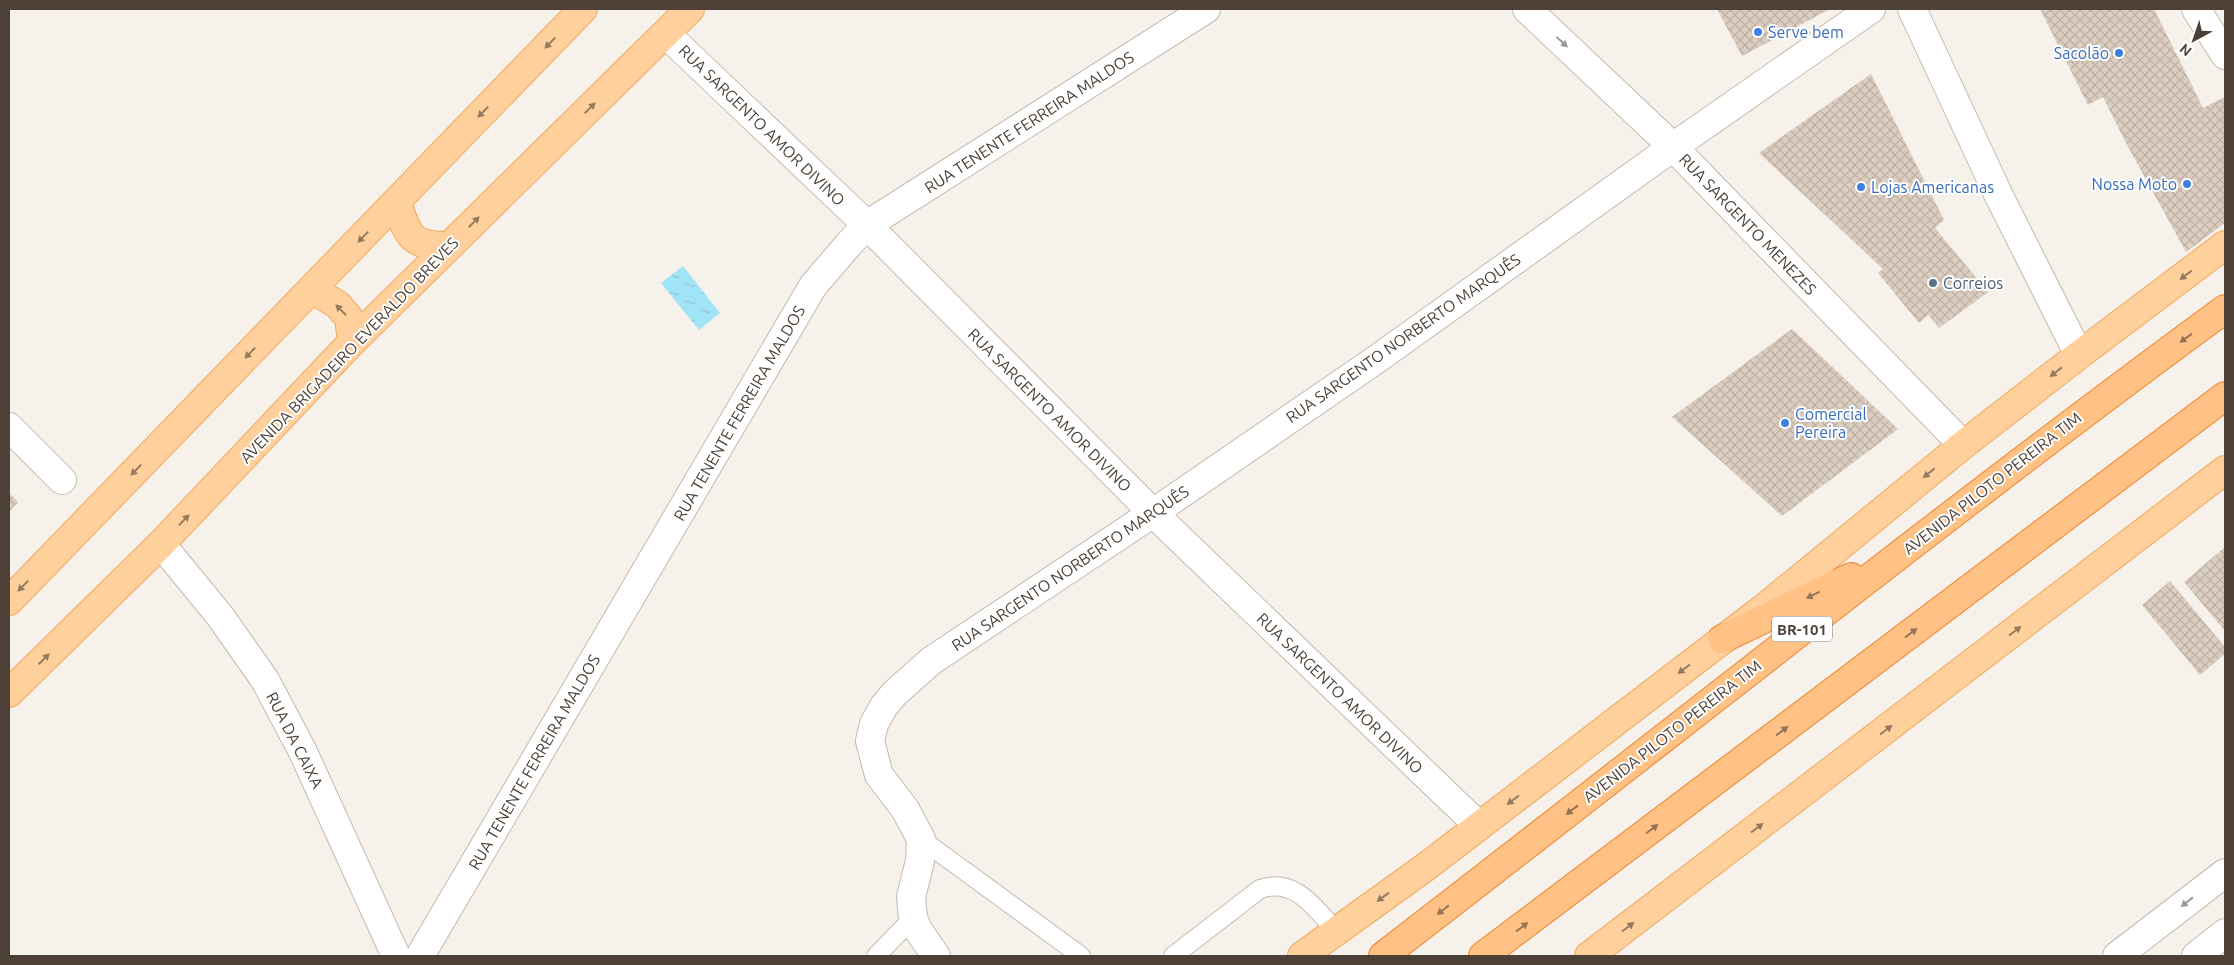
<svg xmlns="http://www.w3.org/2000/svg" width="2234" height="965" viewBox="0 0 2234 965" font-family="Ubuntu,sans-serif">
<style>
.water{fill:url(#water-ripples)}
.building{fill:url(#building-cross-hatch)}
.lines{fill:none;stroke-linecap:round;stroke-linejoin:round}
.service-casing{stroke:#c6b9af;stroke-width:20}
.minor-casing{stroke:#c6b9af;stroke-width:30}
.tertiary-casing{stroke:#c6b9af;stroke-width:30}
.primary-casing{stroke:#efaa5f;stroke-width:30}
.trunk-casing{stroke:#ec842e;stroke-width:30}
.service{stroke:#fff;stroke-width:18}
.minor{stroke:#fff;stroke-width:28}
.tertiary{stroke:#fff;stroke-width:28}
.primary{stroke:#ffd09b;stroke-width:28}
.trunk{stroke:#ffc284;stroke-width:28}
.oneway{fill:#9d9691}
.oneway2{fill:#947a5f}
.oneway3{fill:#947456}
.shop-dot{fill:#3f7fe0;stroke:#fff;stroke-width:2}
.service-dot{fill:#5c6f8a;stroke:#fff;stroke-width:2}
.labels{text-anchor:middle;dominant-baseline:central;stroke-width:4;stroke-linejoin:round;paint-order:stroke}
.shield{fill:#fff;stroke:#827973;stroke-width:1}
.shield-label{font-size:15px;font-weight:bold;fill:#4c4037}
.shop-label{font-size:16px;fill:#366cbe;stroke:#fff;text-anchor:start}
.street-label{font-size:16px;fill:#4c4037;stroke:#fff}
.service-label{font-size:16px;fill:#4e5e75;stroke:#fff;text-anchor:start}
</style>
<defs>
<pattern id="water-ripples" width="26" height="14" patternUnits="userSpaceOnUse" patternTransform="scale(1.25)"><rect width="26" height="14" fill="#a2e4f7"/><path d="M2 4q2-2 4 0t4 0M15 11q2-2 4 0t4 0" fill="none" stroke="#8dc5d4"/></pattern>
<pattern id="building-cross-hatch" width="8" height="8" patternUnits="userSpaceOnUse" patternTransform="scale(1.25)"><rect width="8" height="8" fill="#dccdc1"/><path d="M0 0l8 8M0 8l8-8" fill="none" stroke="#beb1a6"/></pattern>
</defs>
<rect width="100%" height="100%" fill="#f6f1ea"/>
<!-- water -->
<path class="water" d="M 683,266 L 720,313 L 699,330 L 661,283 Z"/>
<!-- building -->
<path class="building" d="M 1717,9 L 1830,9 L 1742,56 Z
M 2040,9 L 2154,9 L 2203,108 L 2225,97 L 2225,223 L 2186,252 L 2127,145 L 2103,97 L 2088,105 Z
M 1871,74 L 1944,220 L 1935,228 L 1988,292 L 1939,328 L 1928,315 L 1919,323 L 1878,273 L 1883,269 L 1759,153 Z
M 1792,329 L 1898,429 L 1782,516 L 1672,417 Z
M 9,493 L 18,502 L 9,512 Z
M 2225,547 L 2225,631 L 2184,582 Z
M 2170,581 L 2225,647 L 2225,654 L 2200,675 L 2142,605 Z"/>
<g class="lines">
<defs>
<path id="service" d="M 921,839 L 1081,956
M 876,956 L 913,918
M 1173,956 L 1260,889 C 1295,877 1315,908 1336,931"/>
<path id="minor" d="M 1527,9 L 1673,147 L 1963,445
M 1912,9 L 1999,196 L 2079,355
M 2196,9 L 2225,55
M 666,34 L 867,225
M 9,427 L 62,480
M 161,544 L 220,616 L 265,680 L 303,752 L 396,956
M 936,956 L 918,930 L 913,918 L 911,897 L 920,861 L 921,839 L 905,809 L 879,775 L 870,741 L 874,724 L 884,706 L 895,693 L 931,661 L 1153,513
M 2117,956 L 2225,873
M 2196,956 L 2225,933"/>
<path id="tertiary" d="M 867,225 L 1153,513 L 1479,826
M 1153,513 L 1377,359 L 1673,147 L 1871,9
M 420,956 L 813,286 L 848,245 L 867,225 L 1206,9"/>
<path id="primary" d="M 397,202 C 408,237 410,246 450,246
M 312,289 L 338,305 L 349,318 L 352,342
M 9,601 L 583,9
M 9,693 L 161,544 L 352,342 L 690,9
M 1302,956 L 1427,866 L 1764,608 L 1963,445 L 2079,355 L 2225,245
M 1589,956 L 2225,470"/>
<path id="trunk" d="M 1722,639 L 1851,577
M 1383,956 C 1664,740 1940,518 2225,309
M 1483,956 L 2225,396"/>
</defs>
<!-- service casing -->
<use href="#service" class="service-casing"/>
<!-- minor casing -->
<use href="#minor" class="minor-casing"/>
<!-- tertiary casing -->
<use href="#tertiary" class="tertiary-casing"/>
<!-- primary casing -->
<use href="#primary" class="primary-casing"/>
<!-- trunk casing -->
<use href="#trunk" class="trunk-casing"/>
<!-- service -->
<use href="#service" class="service"/>
<!-- minor -->
<use href="#minor" class="minor"/>
<!-- tertiary -->
<use href="#tertiary" class="tertiary"/>
<!-- primary -->
<use href="#primary" class="primary"/>
<!-- trunk -->
<use href="#trunk" class="trunk"/>
</g>
<!-- one-way arrows -->
<defs><path id="oneway-solid" d="M-6-.8H1V-3.2L6.5 0L1 3.2V.8H-6Z" transform="scale(1.25)"/></defs>
<g class="oneway">
<use href="#oneway-solid" transform="translate(1562 42) rotate(43)"/>
<use href="#oneway-solid" transform="translate(2187 902) rotate(142)"/>
</g>
<g class="oneway2">
<use href="#oneway-solid" transform="translate(550 43) rotate(134)"/>
<use href="#oneway-solid" transform="translate(590 108) rotate(-45)"/>
<use href="#oneway-solid" transform="translate(483 112) rotate(134)"/>
<use href="#oneway-solid" transform="translate(474 222) rotate(-45)"/>
<use href="#oneway-solid" transform="translate(363 237) rotate(134)"/>
<use href="#oneway-solid" transform="translate(2186 275) rotate(143)"/>
<use href="#oneway-solid" transform="translate(341 310) rotate(-134)"/>
<use href="#oneway-solid" transform="translate(250 353) rotate(134)"/>
<use href="#oneway-solid" transform="translate(2056 372) rotate(142)"/>
<use href="#oneway-solid" transform="translate(136 470) rotate(134)"/>
<use href="#oneway-solid" transform="translate(1929 473) rotate(140)"/>
<use href="#oneway-solid" transform="translate(184 520) rotate(-46)"/>
<use href="#oneway-solid" transform="translate(23 586) rotate(134)"/>
<use href="#oneway-solid" transform="translate(2015 631) rotate(-37)"/>
<use href="#oneway-solid" transform="translate(44 659) rotate(-44)"/>
<use href="#oneway-solid" transform="translate(1684 669) rotate(143)"/>
<use href="#oneway-solid" transform="translate(1886 730) rotate(-37)"/>
<use href="#oneway-solid" transform="translate(1513 800) rotate(143)"/>
<use href="#oneway-solid" transform="translate(1757 828) rotate(-37)"/>
<use href="#oneway-solid" transform="translate(1383 897) rotate(144)"/>
<use href="#oneway-solid" transform="translate(1628 927) rotate(-37)"/>
</g>
<g class="oneway3">
<use href="#oneway-solid" transform="translate(2186 338) rotate(144)"/>
<use href="#oneway-solid" transform="translate(1813 595) rotate(154)"/>
<use href="#oneway-solid" transform="translate(1911 633) rotate(-37)"/>
<use href="#oneway-solid" transform="translate(1782 731) rotate(-37)"/>
<use href="#oneway-solid" transform="translate(1572 810) rotate(142)"/>
<use href="#oneway-solid" transform="translate(1652 829) rotate(-37)"/>
<use href="#oneway-solid" transform="translate(1443 910) rotate(142)"/>
<use href="#oneway-solid" transform="translate(1522 927) rotate(-37)"/>
</g>
<!-- markers -->
<g class="shop-dot">
<circle cx="1758" cy="32" r="5"/>
<circle cx="2119" cy="53" r="5"/>
<circle cx="2187" cy="184" r="5"/>
<circle cx="1861" cy="187" r="5"/>
<circle cx="1785" cy="423" r="5"/>
</g>
<circle class="service-dot" cx="1933" cy="283" r="5"/>
<g class="labels">
<!-- shield labels -->
<rect class="shield" x="1772" y="616.5" width="60" height="25" rx="4"/>
<g class="shield-label">
<text x="1802" y="629">BR-101</text>
</g>
<!-- shop labels -->
<g class="shop-label">
<text x="1768" y="32">Serve bem</text>
<text x="2109" y="53" text-anchor="end">Sacolão</text>
<text x="2177" y="184" text-anchor="end">Nossa Moto</text>
<text x="1871" y="187">Lojas Americanas</text>
<text x="1795" y="414">Comercial<tspan x="1795" dy="18">Pereira</tspan></text>
</g>
<!-- street labels -->
<g class="street-label">
<text transform="translate(1029 122) rotate(-33)">RUA TENENTE FERREIRA MALDOS</text>
<text transform="translate(762 125) rotate(44)">RUA SARGENTO AMOR DIVINO</text>
<text transform="translate(1748 224) rotate(46)">RUA SARGENTO MENEZES</text>
<text transform="translate(1403 338) rotate(-35)">RUA SARGENTO NORBERTO MARQUÊS</text>
<text transform="translate(349 350) rotate(-46)">AVENIDA BRIGADEIRO EVERALDO BREVES</text>
<text transform="translate(1050 410) rotate(45)">RUA SARGENTO AMOR DIVINO</text>
<text transform="translate(739 413) rotate(-60)">RUA TENENTE FERREIRA MALDOS</text>
<text transform="translate(1992 483) rotate(-38)">AVENIDA PILOTO PEREIRA TIM</text>
<text transform="translate(1070 568) rotate(-34)">RUA SARGENTO NORBERTO MARQUÊS</text>
<text transform="translate(1340 693) rotate(44)">RUA SARGENTO AMOR DIVINO</text>
<text transform="translate(1672 731) rotate(-38)">AVENIDA PILOTO PEREIRA TIM</text>
<text transform="translate(295 740) rotate(63)">RUA DA CAIXA</text>
<text transform="translate(534 762) rotate(-60)">RUA TENENTE FERREIRA MALDOS</text>
</g>
<!-- service labels -->
<g class="service-label">
<text x="1943" y="283">Correios</text>
</g>
</g>
<!-- border -->
<rect width="2234" height="965" fill="none" stroke="#4c4037" stroke-width="20"/>
<!-- north arrow -->
<g transform="translate(2194 40) rotate(220)" stroke="#ffffff" stroke-width="4" paint-order="stroke">
<path d="M0-4L9 19L0 12L-9 19Z" fill="#4c4037"/>
<text y="-8" font-size="14" font-weight="bold" text-anchor="middle" fill="#4c4037">N</text>
</g>
</svg>
